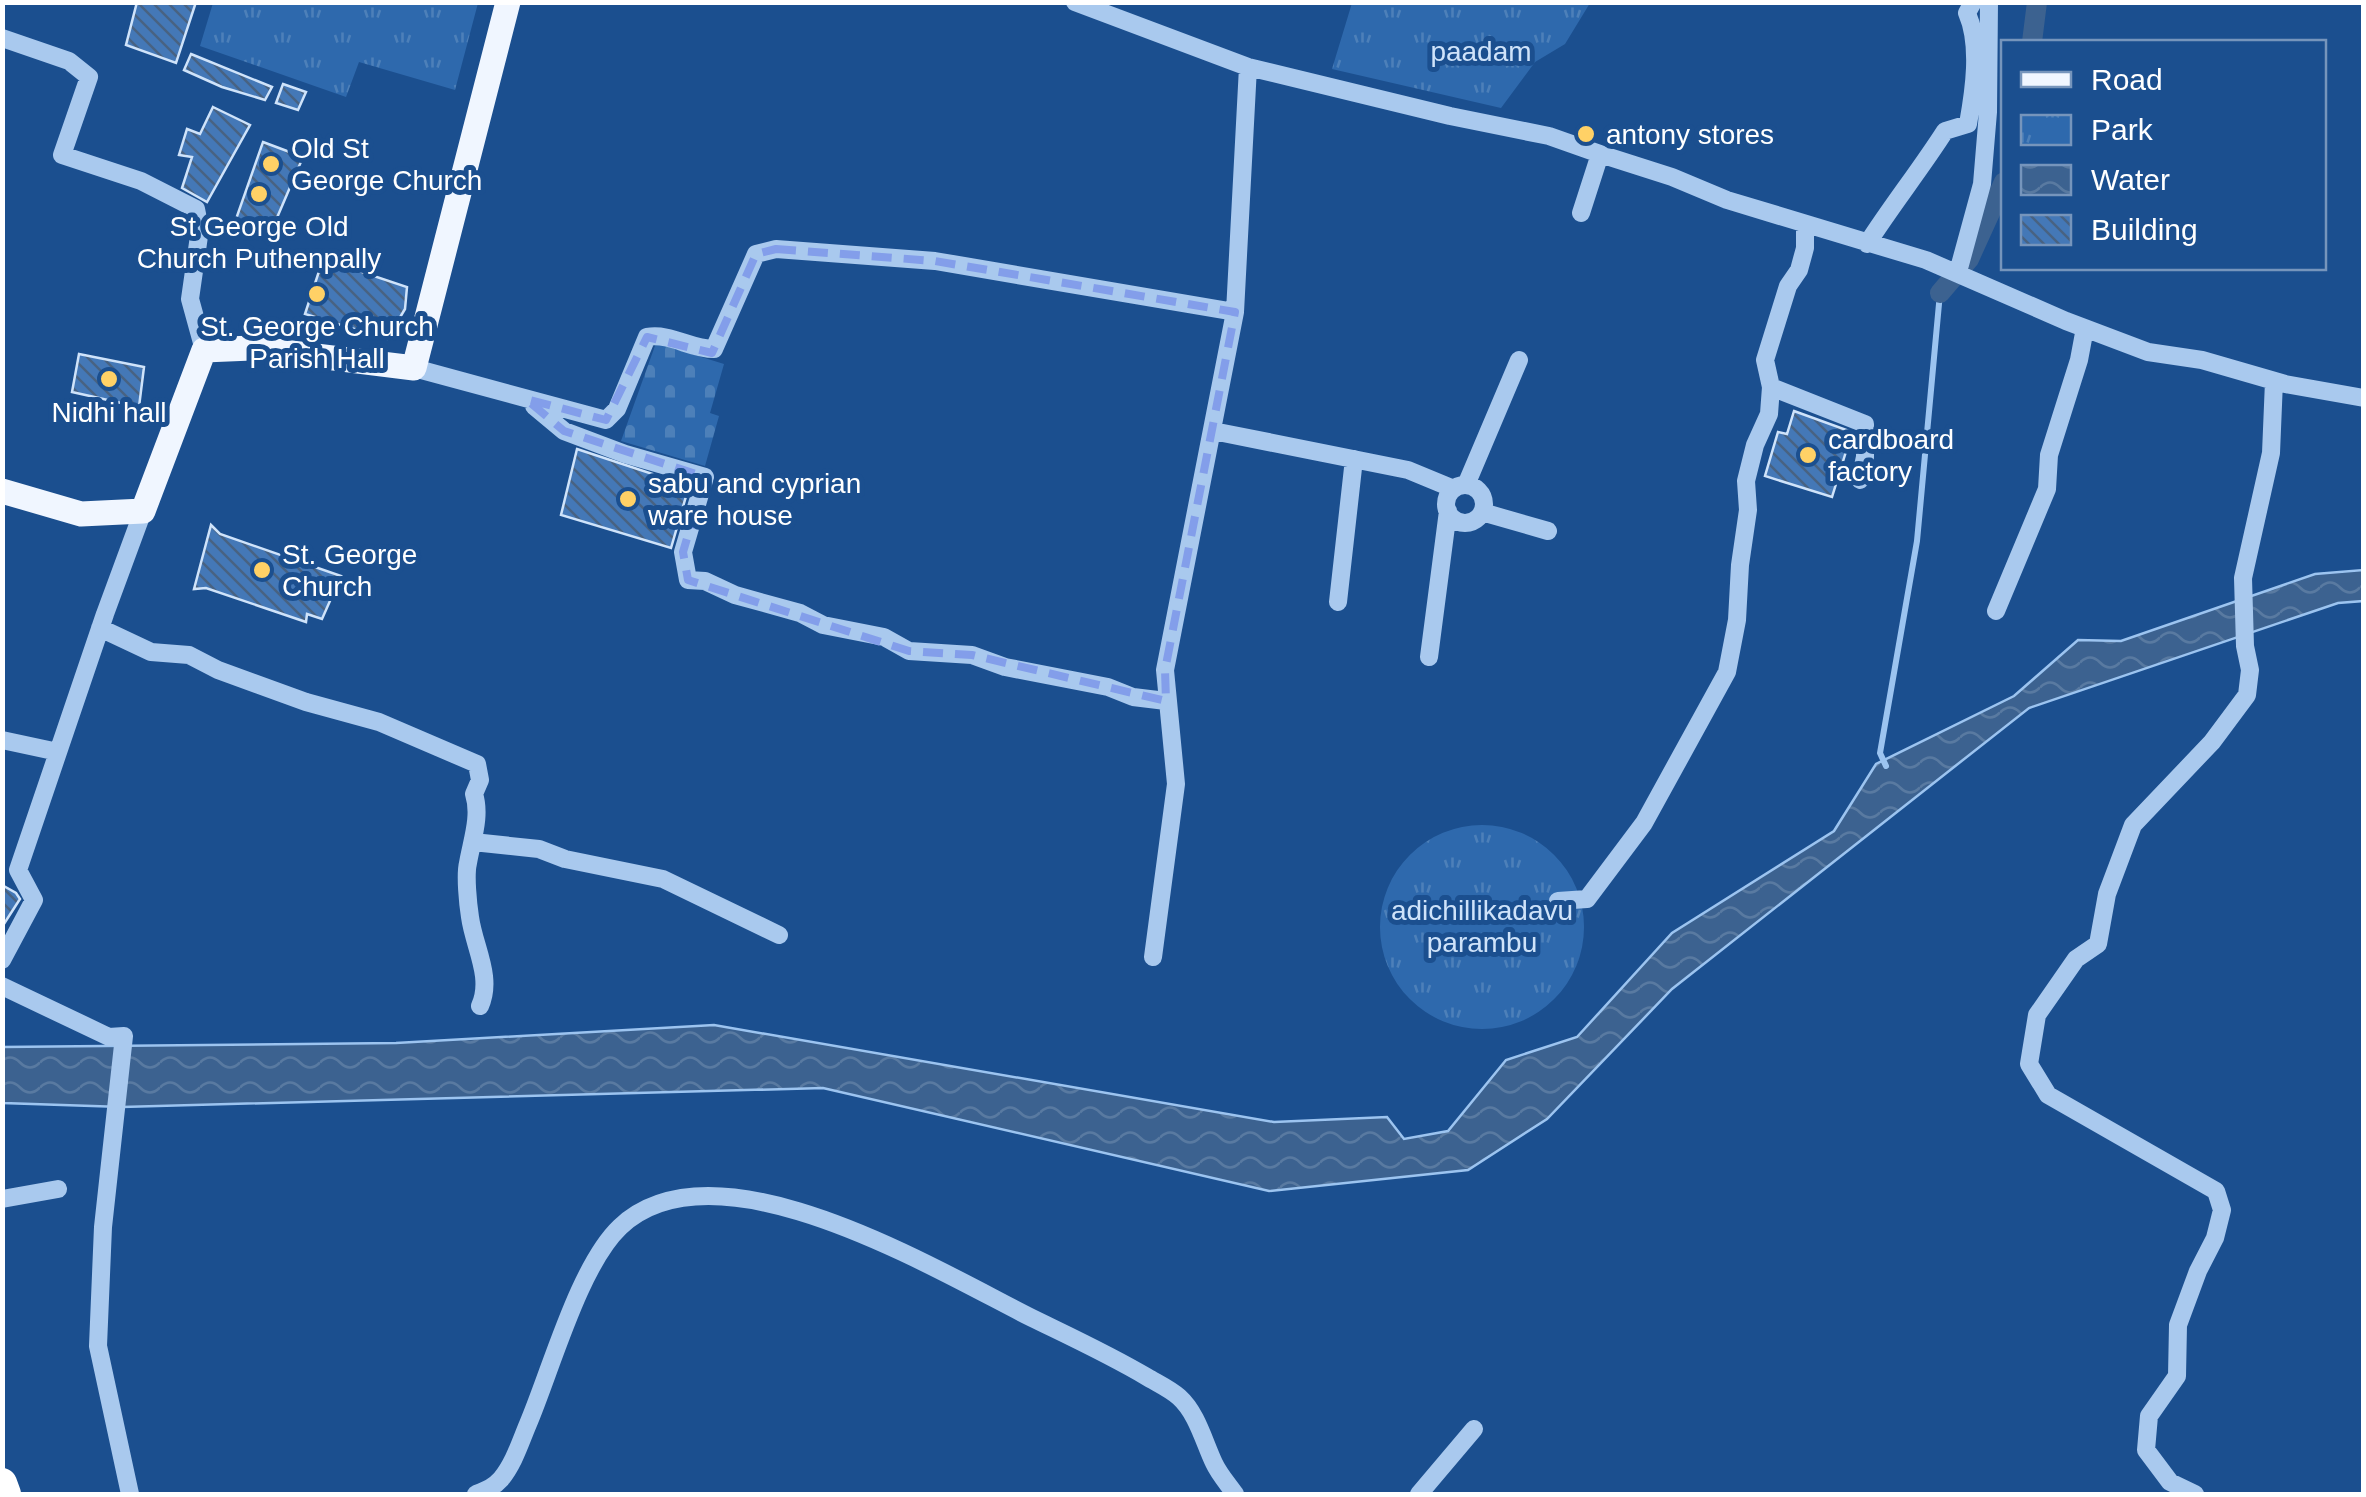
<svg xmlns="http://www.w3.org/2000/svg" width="2366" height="1497" viewBox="0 0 2366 1497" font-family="Helvetica,sans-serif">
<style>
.cemetery{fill:url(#cemetery-stones)}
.park{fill:url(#park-tufts)}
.water{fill:url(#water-waves);stroke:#9cc4f0;stroke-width:2.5}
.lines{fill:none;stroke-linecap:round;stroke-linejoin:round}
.stream{stroke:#9cc4f0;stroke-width:6}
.canal{stroke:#3c6290;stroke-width:20}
.building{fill:url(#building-back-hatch);stroke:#cfe3fa;stroke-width:2.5}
.minor{stroke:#a9c9ee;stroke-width:18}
.major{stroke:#f0f6ff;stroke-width:25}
.highway{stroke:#fff;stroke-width:30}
.marked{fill:none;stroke:#839eea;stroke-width:8;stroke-dasharray:20 12;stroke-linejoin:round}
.poi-dot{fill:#ffd166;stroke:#1b4f8f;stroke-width:4}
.labels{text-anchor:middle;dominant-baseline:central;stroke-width:10;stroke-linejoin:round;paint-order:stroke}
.park-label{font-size:28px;fill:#cfe3fa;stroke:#1b4f8f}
.poi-label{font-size:28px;fill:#fff;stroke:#1b4f8f;text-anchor:start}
</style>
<defs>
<pattern id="cemetery-stones" width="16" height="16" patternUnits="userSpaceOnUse" patternTransform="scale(2.5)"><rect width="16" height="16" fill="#2e69ad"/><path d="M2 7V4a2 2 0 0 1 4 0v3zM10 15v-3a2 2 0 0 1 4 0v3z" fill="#4d80b9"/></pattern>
<pattern id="park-tufts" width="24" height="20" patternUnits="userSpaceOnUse" patternTransform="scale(2.5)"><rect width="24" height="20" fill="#2e69ad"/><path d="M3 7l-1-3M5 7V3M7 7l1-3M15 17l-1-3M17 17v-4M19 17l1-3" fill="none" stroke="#4d80b9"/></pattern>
<pattern id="water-waves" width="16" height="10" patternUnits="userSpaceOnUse" patternTransform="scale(2.5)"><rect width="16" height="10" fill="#3c6290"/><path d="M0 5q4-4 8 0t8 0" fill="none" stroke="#597aa1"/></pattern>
<pattern id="building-back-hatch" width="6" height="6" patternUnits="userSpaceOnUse" patternTransform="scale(2.5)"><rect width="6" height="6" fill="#4478b7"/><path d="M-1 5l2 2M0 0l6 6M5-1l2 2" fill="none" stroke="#486282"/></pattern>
</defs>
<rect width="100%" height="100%" fill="#1b4f8f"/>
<!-- cemetery -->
<path class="cemetery" d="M 656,343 L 724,364 L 710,413 L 719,416 L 705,466 L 621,441 Z"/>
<!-- park -->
<path class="park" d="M 213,3 L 213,2 L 478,3 L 455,90 L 359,62 L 346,97 L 200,46 Z
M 1352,3 L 1352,2 L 1590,3 L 1565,44 L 1535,62 L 1501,108 L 1332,69 Z
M1380 927a102 102 0 1 1 204 0a102 102 0 1 1-204 0Z"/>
<!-- water -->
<path class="water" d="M 2363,570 L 2363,601 L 2338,603 L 2029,708 L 1672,989 L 1547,1119 L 1468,1170 L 1269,1191 L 823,1088 L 122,1107 L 3,1103 L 3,1047 L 396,1043 L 714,1025 L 1274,1122 L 1387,1117 L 1404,1139 L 1448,1131 L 1506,1060 L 1577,1037 L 1672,933 L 1834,831 L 1876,764 L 2014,696 L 2078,640 L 2121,641 L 2315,574 Z"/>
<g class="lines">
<!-- stream -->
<path class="stream" d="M 1886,766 L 1880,753 L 1917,541 L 1940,293"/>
<!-- canal -->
<path class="canal" d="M 2032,42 L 2037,2
M 1940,293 L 1969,259 L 2004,182"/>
</g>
<!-- building -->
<path class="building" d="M 137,2 L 196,2 L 176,63 L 126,45 Z
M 191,54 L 272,87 L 265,100 L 222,87 L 184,70 Z
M 283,84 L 306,92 L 298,110 L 276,103 Z
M 213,107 L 250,125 L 207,202 L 182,188 L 192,157 L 179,155 L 187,129 L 200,134 Z
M 263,142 L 303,157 L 270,234 L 236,219 Z
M 323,259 L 407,287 L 405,309 L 387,339 L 305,314 Z
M 79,354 L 144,367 L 139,407 L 72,392 Z
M 1794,411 L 1852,432 L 1832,497 L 1765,476 L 1778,432 L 1787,434 Z
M 577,449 L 689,486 L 671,548 L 561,515 Z
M 211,525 L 220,534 L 341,576 L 322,619 L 307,614 L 306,622 L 206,588 L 194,589 Z
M 2,885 L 16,893 L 20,899 L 2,927 Z"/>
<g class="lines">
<!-- minor -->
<path class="minor" d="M 1075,2 L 1248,67 L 1450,116 L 1549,136 L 1600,154 L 1581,213
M 2,38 L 69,61 L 89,77 L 62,155 L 141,181 L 196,209 L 200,229 L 190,299 L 204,350
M 1600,154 L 1672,177 L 1727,200 L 1926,260 L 2066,321 L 2148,352 L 2202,360 L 2285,384 L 2364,398
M 1867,244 C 1892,205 1920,170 1945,131 L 1968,124 C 1974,91 1981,45 1967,13 L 1973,2
M 1958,272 L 1982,184 L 1988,112 L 1989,2
M 414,368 L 606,420 L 617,409 L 647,337 C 671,333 690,349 714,349 L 756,254 L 776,249 L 935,261 L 1235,312
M 1771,387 L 1865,424 L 1865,457 L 1860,480
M 534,406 L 564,431 L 625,454 L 705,477 L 683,552 L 688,580 L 705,581 L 735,595 L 800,613 L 823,625 L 884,637 L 909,651 L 972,655 L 1005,667 L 1108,687 L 1133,697 L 1166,701
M 1213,431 L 1408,470 L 1454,489
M 1466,485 L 1519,360
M1446 504a19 19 0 1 1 38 0a19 19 0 1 1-38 0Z
M 1482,512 L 1548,531
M 1338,602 L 1354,459
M 1996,611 L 2047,489 L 2049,455 L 2079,360 L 2085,328
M 100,628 L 151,652 L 189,655 L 218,670 L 306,702 L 379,722 L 477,764 L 480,780 L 474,794 C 481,816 472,840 468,863 C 465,875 468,904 470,917 C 474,947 493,977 480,1006
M 1429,657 L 1448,511
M 2,740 L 58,752
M 473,842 L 539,849 L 565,859 L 663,879 L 779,935
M 1558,901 L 1587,899 L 1644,823 L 1727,672 L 1737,620 L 1740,565 L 1748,510 L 1746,481 L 1755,445 L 1769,414 L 1771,387 L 1765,360 L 1788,286 L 1799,270 L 1805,248 L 1805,225
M 1153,957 L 1176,784 L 1165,670 L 1235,312 L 1248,67
M 2,960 L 34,900 L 18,870 L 105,614 L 143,511
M 2,986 L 109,1037 L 124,1036 L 103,1227 L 98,1346 L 130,1494
M 2,1199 L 58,1189
M 476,1494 C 486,1490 494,1487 501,1479 C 514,1463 520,1443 528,1424 C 551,1370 579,1266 620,1227 C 716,1136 936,1270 1032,1318 C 1071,1337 1110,1355 1147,1377 C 1157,1383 1170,1389 1179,1397 C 1197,1413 1204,1442 1214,1463 C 1219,1474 1228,1484 1235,1494
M 1419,1494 L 1474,1429
M 2195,1494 L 2170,1482 L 2146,1450 L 2149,1416 L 2177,1376 L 2178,1325 L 2198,1271 L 2215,1238 L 2222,1210 L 2216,1191 L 2048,1095 L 2029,1064 L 2037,1015 L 2076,959 L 2098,944 L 2107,894 L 2133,825 L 2212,742 L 2247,695 L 2250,670 L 2245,646 L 2243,578 L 2271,453 L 2274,381"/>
<!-- major -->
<path class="major" d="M 2,491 L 81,514 L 143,511 L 204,350 L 252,348 L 414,368 L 508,2"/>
<!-- highway -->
<path class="highway" d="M 2,1483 L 6,1494"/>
</g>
<!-- marked area -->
<path class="marked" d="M 776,249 L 935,261 L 1235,312 L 1165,670 L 1166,701 L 972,655 L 909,651 L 688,580 L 683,552 L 705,477 L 564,431 L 526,399 L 606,420 L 647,337 L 712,353 L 756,254 Z"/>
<!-- markers -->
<g class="poi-dot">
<circle cx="1586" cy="134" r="10"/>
<circle cx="271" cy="164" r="10"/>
<circle cx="259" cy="194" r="10"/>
<circle cx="317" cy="294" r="10"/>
<circle cx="109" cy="379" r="10"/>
<circle cx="1808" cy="455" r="10"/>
<circle cx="628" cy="499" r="10"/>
<circle cx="262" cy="570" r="10"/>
</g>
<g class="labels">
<!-- park labels -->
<g class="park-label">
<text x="1481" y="51">paadam</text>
<text x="1482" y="910">adichillikadavu<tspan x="1482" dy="32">parambu</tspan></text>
</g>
<!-- poi labels -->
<g class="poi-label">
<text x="1606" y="134">antony stores</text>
<text x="291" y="148">Old St<tspan x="291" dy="32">George Church</tspan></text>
<text x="259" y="226" text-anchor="middle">St George Old<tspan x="259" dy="32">Church Puthenpally</tspan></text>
<text x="317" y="326" text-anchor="middle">St. George Church<tspan x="317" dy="32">Parish Hall</tspan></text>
<text x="109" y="412" text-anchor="middle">Nidhi hall</text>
<text x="1828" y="439">cardboard<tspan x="1828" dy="32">factory</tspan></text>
<text x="648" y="483">sabu and cyprian<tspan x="648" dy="32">ware house</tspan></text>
<text x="282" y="554">St. George<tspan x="282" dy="32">Church</tspan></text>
</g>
</g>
<!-- border -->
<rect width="2366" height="1497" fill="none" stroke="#ffffff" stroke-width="10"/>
<!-- legend -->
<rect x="2001" y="40" width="325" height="230" fill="#1b4f8f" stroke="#7695bc" stroke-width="2.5"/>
<rect x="2021" y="72" width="50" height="15" fill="#f0f6ff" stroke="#7695bc" stroke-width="2.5"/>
<text x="2091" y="90" font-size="30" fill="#ffffff">Road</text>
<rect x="2021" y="115" width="50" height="30" fill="url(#park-tufts)" stroke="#7695bc" stroke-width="2.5"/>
<text x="2091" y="140" font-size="30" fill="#ffffff">Park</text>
<rect x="2021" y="165" width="50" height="30" fill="url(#water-waves)" stroke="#7695bc" stroke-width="2.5"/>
<text x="2091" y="190" font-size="30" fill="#ffffff">Water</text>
<rect x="2021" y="215" width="50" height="30" fill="url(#building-back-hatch)" stroke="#7695bc" stroke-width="2.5"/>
<text x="2091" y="240" font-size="30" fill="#ffffff">Building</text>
</svg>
